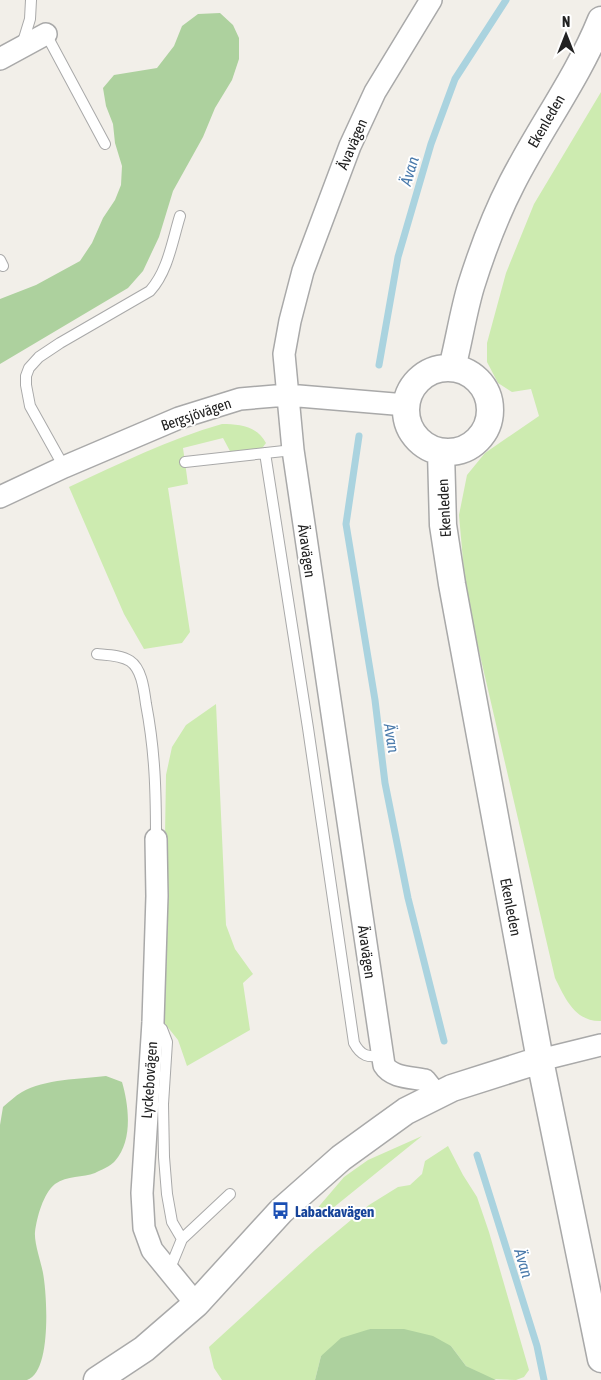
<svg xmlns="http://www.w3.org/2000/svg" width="601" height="1380" viewBox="0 0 601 1380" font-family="'Asap Condensed',sans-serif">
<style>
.grass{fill:#cdebb0}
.forest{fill:#add19e}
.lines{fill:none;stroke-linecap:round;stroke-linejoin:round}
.stream{stroke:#aad3df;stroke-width:7}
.service-casing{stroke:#a9a9a9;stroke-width:12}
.minor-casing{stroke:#a9a9a9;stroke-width:24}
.tertiary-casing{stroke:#a9a9a9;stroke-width:29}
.service{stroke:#fff;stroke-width:10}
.minor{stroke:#fff;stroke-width:21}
.tertiary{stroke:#fff;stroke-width:26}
.labels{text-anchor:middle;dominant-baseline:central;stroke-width:4;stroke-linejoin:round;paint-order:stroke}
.street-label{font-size:15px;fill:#222;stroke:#fff}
.transit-label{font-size:15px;font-weight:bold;fill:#164399;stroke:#fff;text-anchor:start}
.water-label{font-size:16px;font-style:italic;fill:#4a7aab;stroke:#fff}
</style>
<rect width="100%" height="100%" fill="#f2efe9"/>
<!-- grass -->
<path class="grass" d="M 601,92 L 601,1021 C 575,1022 565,998 555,978 L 466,595 L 459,515 L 467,475 L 485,453 L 539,416 L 531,389 L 512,392 L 498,383 L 487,362 L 487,343 L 506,273 L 534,204 Z
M 222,424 C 239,424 257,426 266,443 L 260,451 L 231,453 L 223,438 L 183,448 L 188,484 L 168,488 L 190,632 L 182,643 L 144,649 L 124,614 L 69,487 C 119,464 169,439 222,424 Z
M 216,704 L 226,925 L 235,949 L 253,974 L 243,983 L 250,1030 L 187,1066 L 178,1040 L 162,1020 L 166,775 L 172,747 L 186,725 Z
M 422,1136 L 323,1216 L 315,1211 L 344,1177 L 368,1160 Z
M 448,1146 L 463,1175 L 477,1197 L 489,1232 L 529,1370 L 524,1377 L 516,1380 L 491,1379 L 466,1366 L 451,1346 L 370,1329 L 321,1356 L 315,1380 L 222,1380 L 214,1368 L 209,1347 L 315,1250 L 369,1205 L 398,1187 L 410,1185 L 422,1174 L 425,1161 Z"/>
<!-- forest -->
<path class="forest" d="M 220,13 L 233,25 L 239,38 L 239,59 L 232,80 L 215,108 L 203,137 L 173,191 L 159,237 L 143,271 L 128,288 L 0,364 L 0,299 L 36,285 L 80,261 L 92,243 L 103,218 L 115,200 L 121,185 L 122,166 L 115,143 L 113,124 L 106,106 L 103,88 L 114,75 L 157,68 L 174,46 L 182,26 L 198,14 Z
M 106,1076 L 122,1082 C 129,1106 133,1141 115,1161 C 111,1166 101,1170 95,1173 C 83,1178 67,1175 55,1184 C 43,1194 37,1217 35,1232 C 34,1243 41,1262 43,1273 C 47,1294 52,1372 27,1380 C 19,1380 8,1380 0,1380 L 0,1125 L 3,1107 C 9,1102 15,1096 22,1092 C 44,1079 81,1079 106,1076 Z
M 370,1329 L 404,1329 L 433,1336 L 451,1346 L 466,1366 L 496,1380 L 315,1380 L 321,1356 L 341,1338 Z"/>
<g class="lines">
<!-- stream -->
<path class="stream" d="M 379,365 L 398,257 L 431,144 L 455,79 L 506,0
M 359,436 L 346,524 L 375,700 L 385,783 L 408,898 L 444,1041
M 477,1155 L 537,1346 L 544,1380"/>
<defs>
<path id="service" d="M 46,34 L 105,144
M 22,45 L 30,19 L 31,0
M 0,260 L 3,266
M 265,453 L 308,728 L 354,1043 C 361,1056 368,1058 382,1055
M 185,462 L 293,450
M 64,467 L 30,406 L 26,385 L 26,376 L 29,368 L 39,357 L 60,343 L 150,291 C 168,271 172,242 180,216
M 97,654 C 108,655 121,655 130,661 C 142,669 144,690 146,704 C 155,751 156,791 156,839
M 154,1022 L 162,1029 L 167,1042 L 163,1104 L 164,1157 L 167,1194 L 172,1222 L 182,1239 L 173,1261 L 166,1267
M 182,1239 L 230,1194"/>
<path id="minor" d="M 431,0 L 375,92 L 350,146 L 303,271 L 290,321 L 284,354 L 293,450 L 384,1065 C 392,1078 411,1077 425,1080 L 437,1095
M 0,59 L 46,34
M 0,497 L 64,467 L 179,418 L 240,399 L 287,395 L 406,405
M 156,839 L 157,896 L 153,1022 L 142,1193 L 144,1228 L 152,1250 L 196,1304
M 540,1060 L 601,1045"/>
<path id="tertiary" d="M406 410a42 42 0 1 1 84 0a42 42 0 1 1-84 0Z
M 452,368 C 459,341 463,313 471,286 C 482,251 495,216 512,183 C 540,128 578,77 601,20
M 441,452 L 443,525 L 452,584 L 540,1060 L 601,1359
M 97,1380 L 144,1349 L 196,1304 L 281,1211 L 341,1158 L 381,1129 L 406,1111 L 452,1088 L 540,1060"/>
</defs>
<!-- service casing -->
<use href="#service" class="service-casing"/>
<!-- minor casing -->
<use href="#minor" class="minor-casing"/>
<!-- tertiary casing -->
<use href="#tertiary" class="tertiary-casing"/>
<!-- service -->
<use href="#service" class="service"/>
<!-- minor -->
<use href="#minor" class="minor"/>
<!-- tertiary -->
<use href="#tertiary" class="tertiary"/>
</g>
<!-- icons -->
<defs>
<symbol id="bus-bare" viewBox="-9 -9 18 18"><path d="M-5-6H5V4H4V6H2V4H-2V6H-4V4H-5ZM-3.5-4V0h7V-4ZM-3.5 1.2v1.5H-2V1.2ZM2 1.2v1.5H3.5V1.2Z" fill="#1a4fb4" stroke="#fff" stroke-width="2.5" paint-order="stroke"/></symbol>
</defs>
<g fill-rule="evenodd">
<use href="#bus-bare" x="268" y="1198" width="25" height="25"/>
</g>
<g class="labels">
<!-- street labels -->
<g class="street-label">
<text transform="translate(546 121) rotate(-60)">Ekenleden</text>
<text transform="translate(352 144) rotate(-67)">Ävavägen</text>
<text transform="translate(196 414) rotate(-19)">Bergsjövägen</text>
<text transform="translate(444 508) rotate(-93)">Ekenleden</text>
<text transform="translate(307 551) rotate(82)">Ävavägen</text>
<text transform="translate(511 907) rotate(79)">Ekenleden</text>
<text transform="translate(367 952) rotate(82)">Ävavägen</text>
<text transform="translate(149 1080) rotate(-86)">Lyckebovägen</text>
</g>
<!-- transit labels -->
<g class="transit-label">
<text x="295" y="1211">Labackavägen</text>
</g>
<!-- water labels -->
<g class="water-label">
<text transform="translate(409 171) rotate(-73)">Ävan</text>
<text transform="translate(392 738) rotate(81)">Ävan</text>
<text transform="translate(524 1263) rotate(73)">Ävan</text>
</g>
</g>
<!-- north arrow -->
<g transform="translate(566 35)" stroke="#ffffff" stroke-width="4" paint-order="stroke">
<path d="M0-4L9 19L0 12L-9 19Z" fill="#222222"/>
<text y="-8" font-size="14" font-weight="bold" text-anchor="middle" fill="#222222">N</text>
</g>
</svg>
